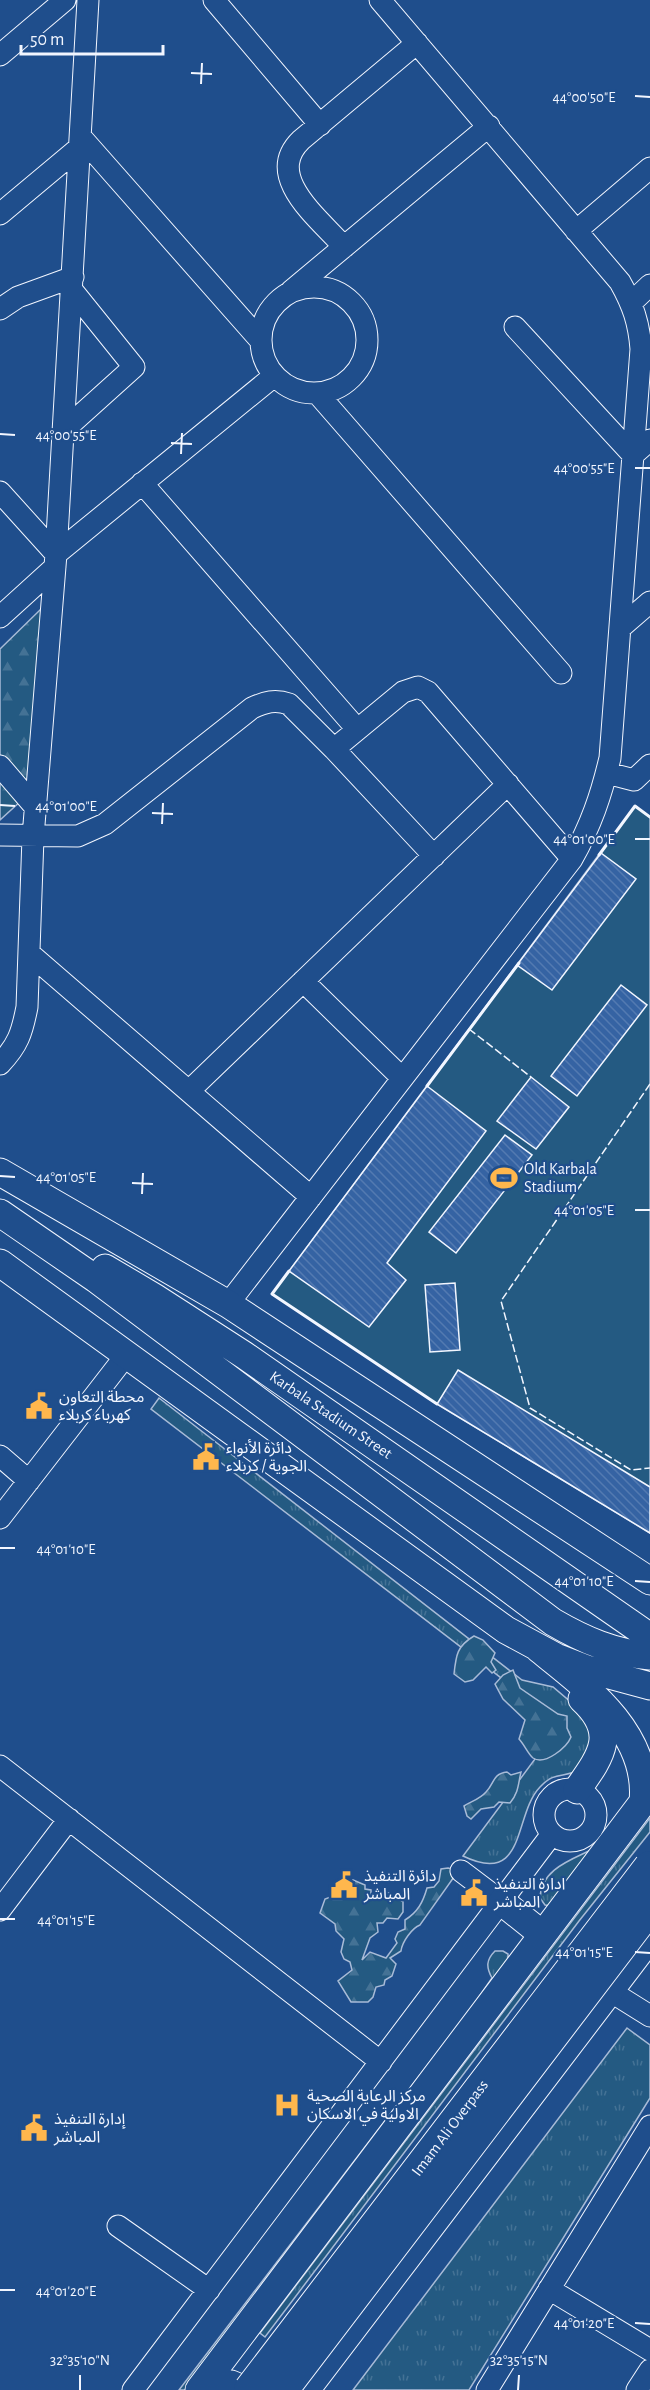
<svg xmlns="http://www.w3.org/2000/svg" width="650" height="2390" viewBox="0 0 650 2390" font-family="'Alegreya Sans','Noto Sans Arabic',sans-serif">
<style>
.grass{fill:url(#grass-tufts);stroke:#a8bbd7;stroke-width:1.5}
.forest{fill:url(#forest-firs);stroke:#a8bbd7;stroke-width:1.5}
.pitch{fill:#245a82;stroke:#a8bbd7;stroke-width:1.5}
.building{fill:url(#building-back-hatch);stroke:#f2f6ff;stroke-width:1.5}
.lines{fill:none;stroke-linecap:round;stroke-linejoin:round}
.minor-casing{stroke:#f2f6ff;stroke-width:23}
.major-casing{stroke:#f2f6ff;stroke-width:29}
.minor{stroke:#1f4e8c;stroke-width:21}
.major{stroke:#1f4e8c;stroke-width:27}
.highway-bridge-casing{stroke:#f2f6ff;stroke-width:34;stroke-linecap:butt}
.highway-bridge{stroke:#1f4e8c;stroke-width:32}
.fence{stroke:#f2f6ff;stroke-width:1.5;stroke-dasharray:8 3;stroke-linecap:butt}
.wall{stroke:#f2f6ff;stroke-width:3}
.ticks{fill:none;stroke:#f2f6ff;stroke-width:2}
.labels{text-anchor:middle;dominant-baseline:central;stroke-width:4.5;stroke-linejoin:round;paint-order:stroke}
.poi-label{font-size:16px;fill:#f2f6ff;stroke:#1f4e8c;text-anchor:start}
.street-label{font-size:16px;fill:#f2f6ff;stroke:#1f4e8c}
.ticks-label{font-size:15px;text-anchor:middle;fill:#f2f6ff;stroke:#1f4e8c;stroke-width:4.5;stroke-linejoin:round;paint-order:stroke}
</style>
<defs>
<pattern id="grass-tufts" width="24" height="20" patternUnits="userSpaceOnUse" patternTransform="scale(1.5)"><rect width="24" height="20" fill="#245a82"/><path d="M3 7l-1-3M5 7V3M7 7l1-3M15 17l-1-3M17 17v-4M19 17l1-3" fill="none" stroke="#447295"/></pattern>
<pattern id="forest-firs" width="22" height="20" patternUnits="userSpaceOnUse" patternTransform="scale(1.5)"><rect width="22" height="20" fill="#245a82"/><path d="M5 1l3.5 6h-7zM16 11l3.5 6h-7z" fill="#447295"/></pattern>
<pattern id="building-back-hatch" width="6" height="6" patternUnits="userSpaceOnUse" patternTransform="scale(1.5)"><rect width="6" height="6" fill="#3563a3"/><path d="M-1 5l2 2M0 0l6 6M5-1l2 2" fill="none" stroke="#537ab1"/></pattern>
</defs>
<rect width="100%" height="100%" fill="#1f4e8c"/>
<!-- grass -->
<path class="grass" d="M 159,1398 L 522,1680 L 553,1687 L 592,1720 L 597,1736 L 577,1771 C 562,1778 555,1771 540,1787 C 513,1815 527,1887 463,1856 L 561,1724 L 151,1409 Z
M 650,1818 L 650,1832 L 579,1921 L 265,2337 L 260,2333 Z
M 593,1849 L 552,1906 L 545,1905 L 540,1898 C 541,1869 571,1860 593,1849 Z
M 495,1951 L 503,1951 L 508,1954 L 508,1963 L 189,2390 L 179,2390 L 472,2007 L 492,1978 C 486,1967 486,1960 495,1951 Z
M 627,2028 L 650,2045 L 650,2098 L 469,2390 L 353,2390 Z"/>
<!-- forest -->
<path class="forest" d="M 42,608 L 33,790 L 0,820 L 0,649 Z
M 474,1636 L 483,1640 L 495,1653 L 491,1662 L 496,1670 L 492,1673 L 486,1667 L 473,1680 L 465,1682 L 454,1674 C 456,1655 457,1646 474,1636 Z
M 513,1670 L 520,1688 L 558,1714 L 567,1716 L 567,1728 L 571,1737 C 567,1747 545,1766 533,1758 C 528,1754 524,1744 519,1739 L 525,1720 L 503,1699 L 495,1684 L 503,1675 Z
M 507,1772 L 511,1775 L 521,1772 C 518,1784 519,1792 510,1803 L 499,1802 L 494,1807 L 481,1809 L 471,1819 L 467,1816 L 464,1806 C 472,1801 480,1799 486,1792 C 495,1783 492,1774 507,1772 Z
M 448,1868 L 455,1870 L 454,1877 L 420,1925 C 412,1928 402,1942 401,1951 L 390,1958 L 396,1964 L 392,1976 L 385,1980 L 384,1985 L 376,1987 L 373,1997 L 368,2002 L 351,2002 L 338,1981 L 352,1970 L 350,1962 L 344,1959 L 341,1952 L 344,1939 L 336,1931 L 335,1924 L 320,1913 L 325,1899 L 336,1895 L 337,1885 L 342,1881 L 351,1883 L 353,1880 L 365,1885 L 365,1889 L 371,1890 L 371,1897 L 382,1897 L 384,1892 L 389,1893 L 389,1897 L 396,1897 L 403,1902 L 403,1912 L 398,1919 L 387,1918 L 383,1923 L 377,1923 L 378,1932 L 370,1938 L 362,1960 L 370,1952 L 386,1958 L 397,1943 L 395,1939 L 398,1932 L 405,1929 L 405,1920 C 418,1912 423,1902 427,1888 L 434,1887 L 439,1881 L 441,1869 Z"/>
<!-- pitch -->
<path class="pitch" d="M 635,806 L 650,817 L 650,1533 L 437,1404 L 272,1294 Z"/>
<!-- building -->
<path class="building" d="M 601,853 L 636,879 L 552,990 L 517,965 Z
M 621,985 L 647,1005 L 577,1096 L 551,1076 Z
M 531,1077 L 569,1107 L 536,1149 L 497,1121 Z
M 427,1086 L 486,1131 L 387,1263 L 406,1280 L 369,1327 L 289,1271 Z
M 505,1135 L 532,1155 L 456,1253 L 429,1232 Z
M 455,1283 L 460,1350 L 430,1352 L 425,1285 Z
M 458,1370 L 650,1487 L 650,1533 L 437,1404 Z"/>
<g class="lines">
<defs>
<path id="minor" d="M 214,0 L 320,125
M 0,55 L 65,0
M 81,137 L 260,340
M 0,214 L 80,147
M 576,231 L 650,168
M 344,247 C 320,219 263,177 301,140 L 417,43
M261 340a53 53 0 1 1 106 0a53 53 0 1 1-106 0Z
M 291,291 L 489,126
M 632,302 L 650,285
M 0,309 L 18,297 L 73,277
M 515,327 L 633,455 L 650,440
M 317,393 L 561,673
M 64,430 L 134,367 L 72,290
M 142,483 L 357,729
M 0,492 L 56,554 L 274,376
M 0,617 L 55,567
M 620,628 L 650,602
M 334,749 L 434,856
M 0,766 L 36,808
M 607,773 L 634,780 L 650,765
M 0,835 L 78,836 L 105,824 L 252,708 C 265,702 275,699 289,704 L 334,749 L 403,692 L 418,687 L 428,692 L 572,859
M 30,954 L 311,1197
M 303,981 L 402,1078
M 0,1064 C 18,1045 22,1033 27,1007 L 33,837 L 56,554 L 88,0
M 189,1091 L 508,784
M 228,1304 L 572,859 C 591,825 601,796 610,758 L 641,349 C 639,323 633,305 620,282 L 380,0
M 0,1456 L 29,1481
M 0,1518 L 127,1354
M 0,1766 L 381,2062
M544 1815a26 26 0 1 1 52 0a26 26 0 1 1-52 0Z
M 461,1871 L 502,1902
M 0,1910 L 69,1819
M 610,1991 L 650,2016
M 118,2226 L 209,2290
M 549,2289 L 650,2350
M 133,2390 L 552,1834
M 487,2390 L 650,2126
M 637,2390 L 650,2370"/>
<path id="major" d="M 0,1172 L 228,1304 L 650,1581
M 0,1213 L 96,1279 L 553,1622 C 584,1640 614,1653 650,1656
M 0,1263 L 506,1630 L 556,1657 L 587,1669 L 650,1686
M 105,1268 L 154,1297 L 244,1355 L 650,1637
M 577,1790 C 601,1756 619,1733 582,1699
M 502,1902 L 542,1934
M 203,2385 L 231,2384 L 245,2390
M 199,2390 L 643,1802 C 650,1733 585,1686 539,1649
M 306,2390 L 650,1938"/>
</defs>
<!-- minor casing -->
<use href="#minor" class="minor-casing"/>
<!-- major casing -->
<use href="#major" class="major-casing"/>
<!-- minor -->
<use href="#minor" class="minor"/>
<!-- major -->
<use href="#major" class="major"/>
<defs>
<path id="highway-bridge" d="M 250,2390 L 650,1867
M 282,2390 L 650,1907"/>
</defs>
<!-- highway-bridge casing -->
<use href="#highway-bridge" class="highway-bridge-casing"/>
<!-- highway-bridge -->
<use href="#highway-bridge" class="highway-bridge"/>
<!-- fence -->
<path class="fence" d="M 469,1029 L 531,1077
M 650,1084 L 501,1301 L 530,1408 L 631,1470 L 650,1468"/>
<!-- wall -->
<path class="wall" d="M 599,855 L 635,806 L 650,817
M 427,1086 L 519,963
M 289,1271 L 272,1294 L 437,1404"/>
</g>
<!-- ticks -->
<path class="ticks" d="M 191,73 L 212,74M 201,84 L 202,63M 635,96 L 650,97M 0,434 L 15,435M 171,443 L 192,444M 181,454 L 182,433M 635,468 L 650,468M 0,805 L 15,806M 152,813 L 173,814M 162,824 L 163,803M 635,839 L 650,839M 0,1176 L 15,1177M 132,1183 L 153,1184M 142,1194 L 143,1173M 635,1210 L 650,1210M 0,1548 L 15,1548M 635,1581 L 650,1582M 0,1919 L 15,1919M 635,1952 L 650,1953M 0,2290 L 15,2290M 635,2323 L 650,2324M 80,2390 L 80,2375M 518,2390 L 519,2375"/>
<!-- icons -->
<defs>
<symbol id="stadium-bare" viewBox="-9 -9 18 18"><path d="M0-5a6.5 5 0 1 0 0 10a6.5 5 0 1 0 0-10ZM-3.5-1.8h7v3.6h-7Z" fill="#ffb74d" stroke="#1f4e8c" stroke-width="2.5" paint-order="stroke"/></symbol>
<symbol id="civic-bare" viewBox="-9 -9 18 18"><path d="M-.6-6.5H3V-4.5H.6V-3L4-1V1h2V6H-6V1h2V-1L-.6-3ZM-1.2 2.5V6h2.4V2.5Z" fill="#ffb74d" stroke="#1f4e8c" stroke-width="2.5" paint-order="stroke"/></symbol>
<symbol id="hospital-bare" viewBox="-9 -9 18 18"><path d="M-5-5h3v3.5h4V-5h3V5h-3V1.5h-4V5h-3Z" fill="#ffb74d" stroke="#1f4e8c" stroke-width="2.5" paint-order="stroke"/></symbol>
</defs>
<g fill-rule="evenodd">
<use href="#stadium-bare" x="485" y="1159" width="38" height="38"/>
<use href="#civic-bare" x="20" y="1387" width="38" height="38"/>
<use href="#civic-bare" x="187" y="1438" width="38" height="38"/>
<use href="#civic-bare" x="325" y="1866" width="38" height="38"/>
<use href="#civic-bare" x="455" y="1874" width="38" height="38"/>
<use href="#hospital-bare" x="268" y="2086" width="38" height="38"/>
<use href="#civic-bare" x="15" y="2109" width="38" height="38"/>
</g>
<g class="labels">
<!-- poi labels -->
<g class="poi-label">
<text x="524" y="1169">Old Karbala<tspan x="524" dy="18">Stadium</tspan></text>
<text x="59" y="1397">محطة التعاون<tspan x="59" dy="18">كهرباء كربلاء</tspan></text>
<text x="226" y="1448">دائرة الأنواء<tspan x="226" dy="18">الجوية / كربلاء</tspan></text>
<text x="364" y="1876">دائرة التنفيذ<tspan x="364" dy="18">المباشر</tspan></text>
<text x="494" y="1884">ادارة التنفيذ<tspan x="494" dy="18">المباشر</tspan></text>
<text x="307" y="2096">مركز الرعاية الصحية<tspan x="307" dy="18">الاولية في الاسكان</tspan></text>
<text x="54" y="2119">إدارة التنفيذ<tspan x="54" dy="18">المباشر</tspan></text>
</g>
<!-- street labels -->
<g class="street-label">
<text transform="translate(331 1415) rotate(34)">Karbala Stadium Street</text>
<text transform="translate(450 2128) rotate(-53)">Imam Ali Overpass</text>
</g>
</g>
<g class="ticks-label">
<text x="584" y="102">44°00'50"E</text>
<text x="66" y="440">44°00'55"E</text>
<text x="584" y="473">44°00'55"E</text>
<text x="66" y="811">44°01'00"E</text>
<text x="584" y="844">44°01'00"E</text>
<text x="66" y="1182">44°01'05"E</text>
<text x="584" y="1215">44°01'05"E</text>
<text x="66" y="1554">44°01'10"E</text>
<text x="584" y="1586">44°01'10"E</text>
<text x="66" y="1925">44°01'15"E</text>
<text x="584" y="1957">44°01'15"E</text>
<text x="66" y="2296">44°01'20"E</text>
<text x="584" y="2328">44°01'20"E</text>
<text x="80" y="2365">32°35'10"N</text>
<text x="519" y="2365">32°35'15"N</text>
</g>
<!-- scale -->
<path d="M21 45v9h142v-9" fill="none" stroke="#f2f6ff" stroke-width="3"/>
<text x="30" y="45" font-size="18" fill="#f2f6ff" stroke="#1f4e8c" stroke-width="4.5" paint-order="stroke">50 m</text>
</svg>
